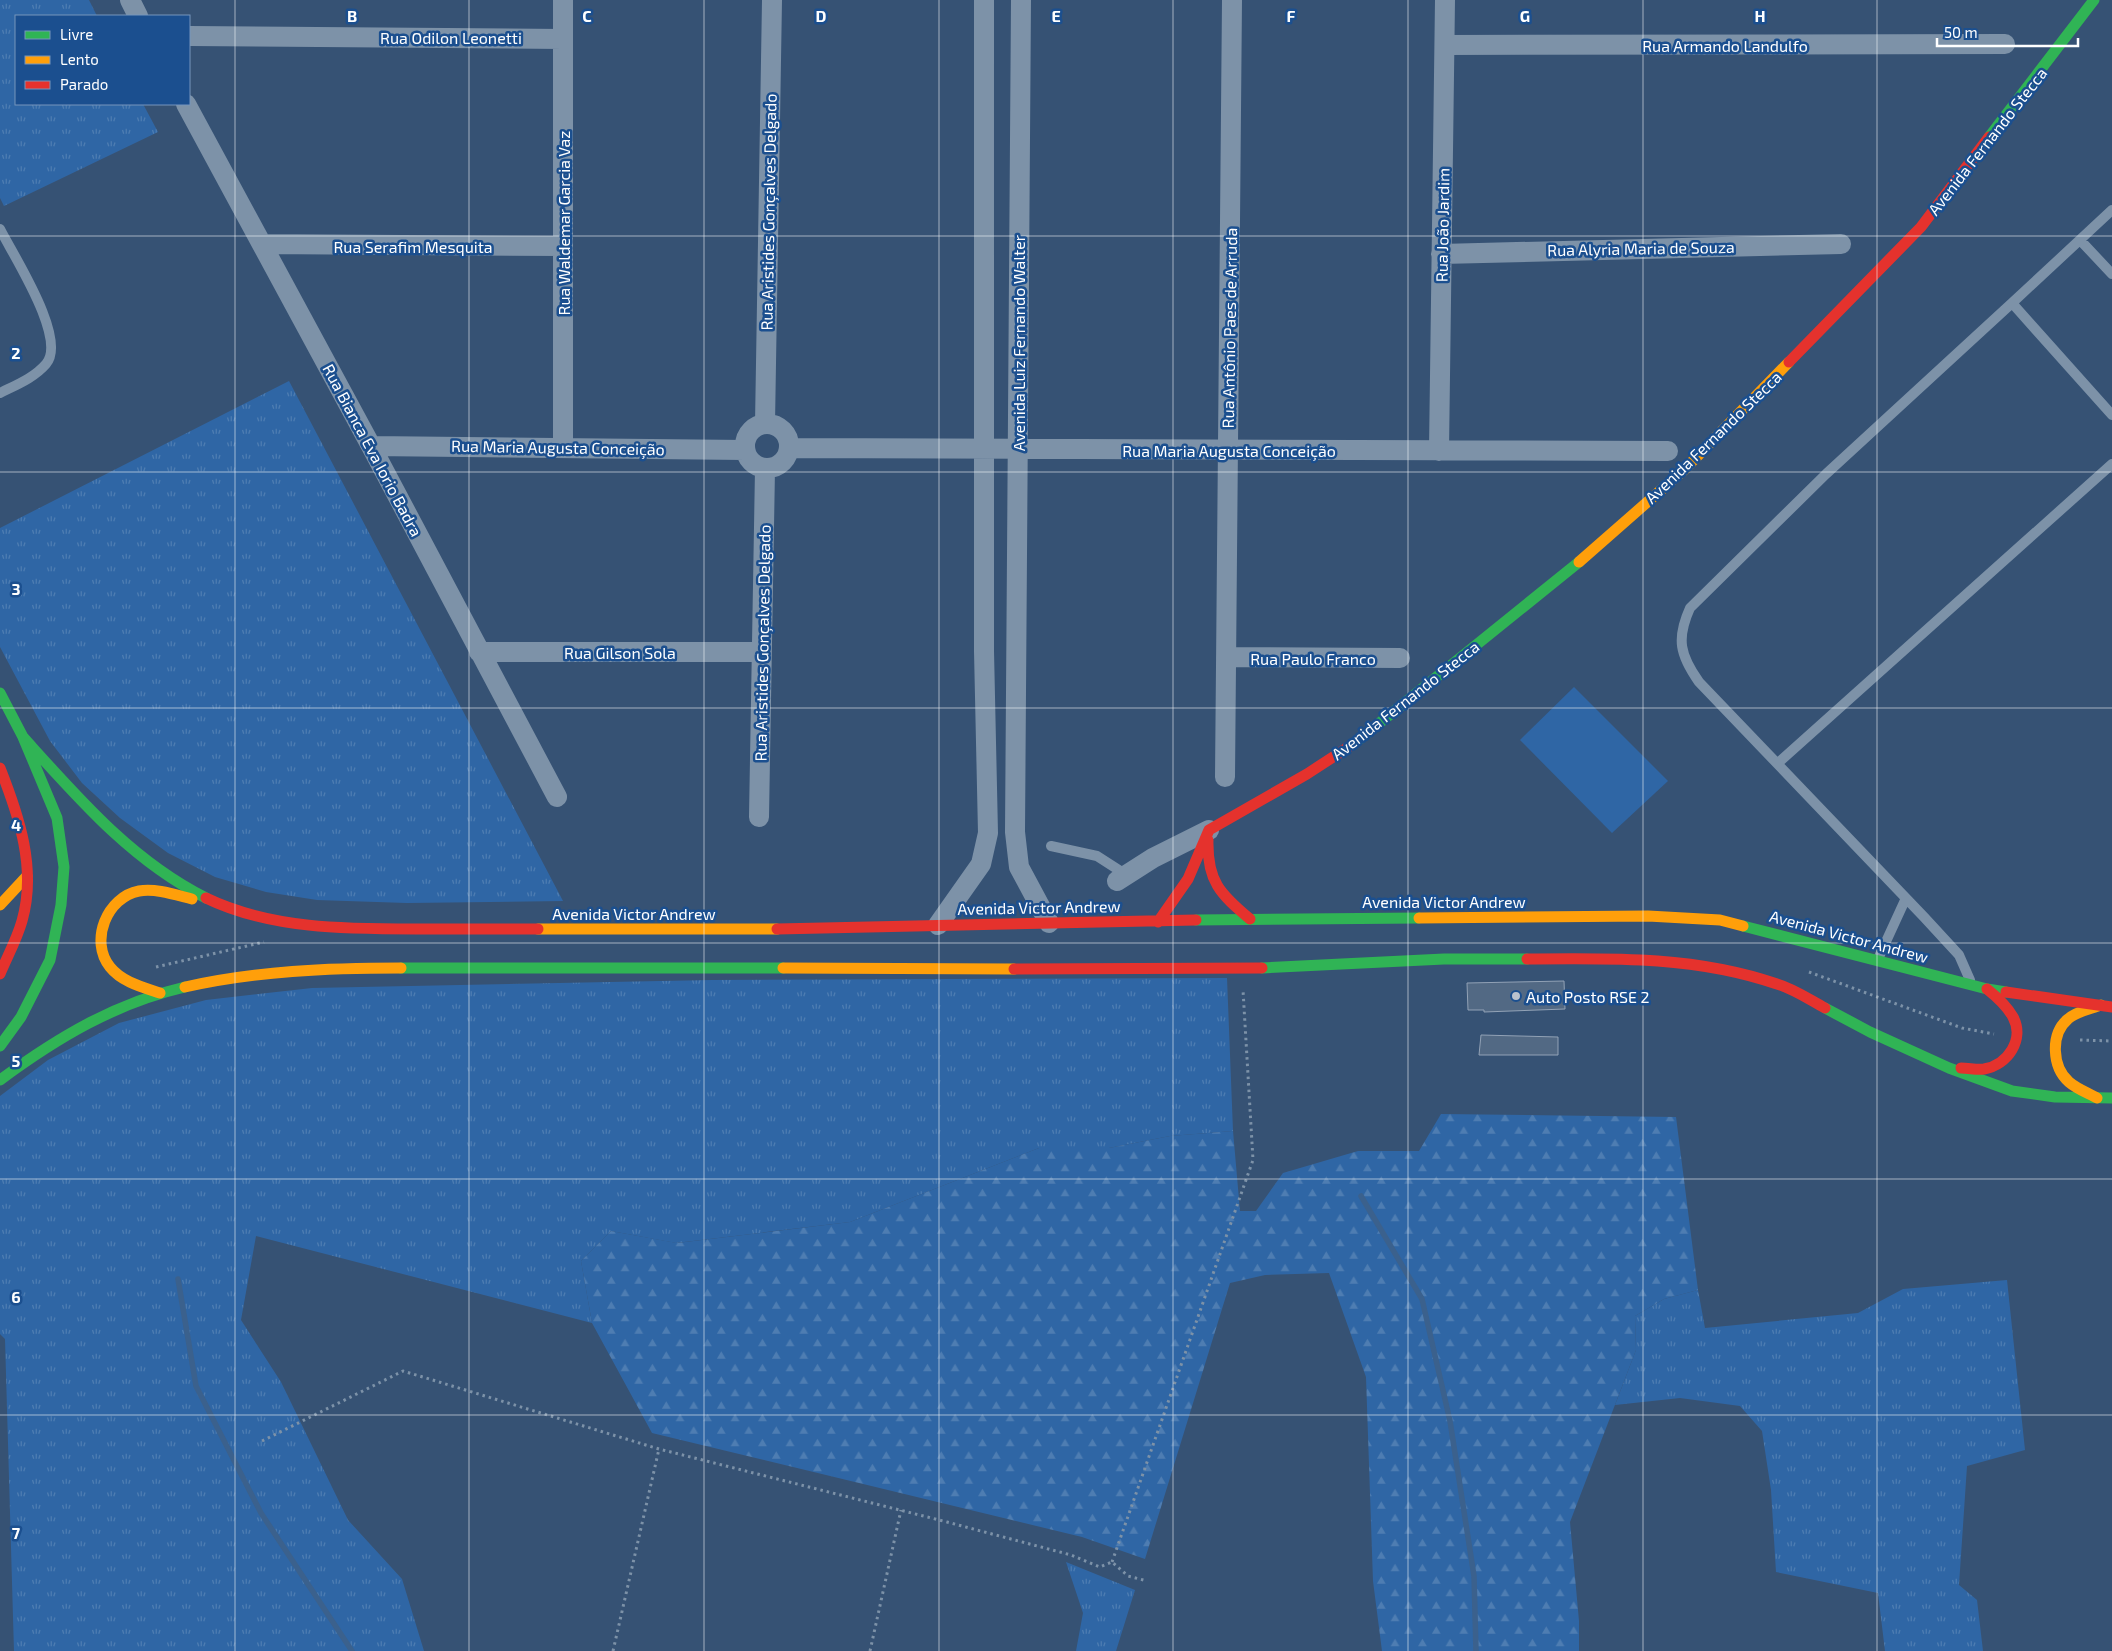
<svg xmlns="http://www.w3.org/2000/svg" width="2112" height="1651" viewBox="0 0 2112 1651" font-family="'Exo 2',sans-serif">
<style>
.grass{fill:url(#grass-tufts)}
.forest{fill:url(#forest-firs)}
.green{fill:#2f66a5}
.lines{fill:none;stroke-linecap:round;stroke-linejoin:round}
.stream{stroke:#3b618d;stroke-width:5.5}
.building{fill:#526984;stroke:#92a2b6}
.path{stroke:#7d92a8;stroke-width:3;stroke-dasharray:2.5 4;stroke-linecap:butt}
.lane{stroke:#7d92a8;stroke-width:10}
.street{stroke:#7d92a8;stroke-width:20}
.fast{stroke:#30b455;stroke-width:11}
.slow{stroke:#ff9f0a;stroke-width:11}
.jam{stroke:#e5322d;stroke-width:11}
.grid{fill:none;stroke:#fff;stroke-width:1;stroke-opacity:0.55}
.poi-dot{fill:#b9c2ce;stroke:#1b4f8f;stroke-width:2}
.labels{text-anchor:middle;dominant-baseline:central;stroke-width:5;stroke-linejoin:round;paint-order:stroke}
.street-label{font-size:16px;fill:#fff;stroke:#1b4f8f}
.poi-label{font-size:16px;fill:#fff;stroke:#1b4f8f;text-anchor:start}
.grid-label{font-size:16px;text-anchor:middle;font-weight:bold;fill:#fff;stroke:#1b4f8f;stroke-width:5;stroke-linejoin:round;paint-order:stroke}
</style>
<defs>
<pattern id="grass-tufts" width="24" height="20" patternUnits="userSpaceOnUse" patternTransform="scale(1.25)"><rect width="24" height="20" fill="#2f66a5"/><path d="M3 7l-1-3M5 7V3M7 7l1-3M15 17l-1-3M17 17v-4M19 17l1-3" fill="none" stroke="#4e7db2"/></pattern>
<pattern id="forest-firs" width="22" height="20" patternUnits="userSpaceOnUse" patternTransform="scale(1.25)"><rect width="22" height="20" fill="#2f66a5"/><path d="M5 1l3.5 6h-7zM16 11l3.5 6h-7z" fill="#4e7db2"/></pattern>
</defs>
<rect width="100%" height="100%" fill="#365274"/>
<!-- grass -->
<path class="grass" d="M 0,0 L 89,0 L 97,16 L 16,16 L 16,104 L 143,104 L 158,132 L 4,206 L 0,198 Z
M 289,381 L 563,901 L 407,903 L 317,900 L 266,892 L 215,877 L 168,853 L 120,818 L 82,783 L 50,741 L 0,647 L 0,528 Z
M 1227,978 L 1233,1131 L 1170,1136 L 1109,1148 L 1039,1148 L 850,1222 L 676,1243 L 611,1231 L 581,1261 L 592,1323 L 256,1236 L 241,1320 L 281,1382 L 348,1520 L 402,1579 L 424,1651 L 14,1651 L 5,1339 L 0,1334 L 0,1096 L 48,1060 L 119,1023 L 206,1000 L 312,988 L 712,980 Z
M 2007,1280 L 2025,1450 L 1967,1466 L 1959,1585 L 1977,1600 L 1983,1651 L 1885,1651 L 1878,1593 L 1776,1572 L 1771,1490 L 1762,1431 L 1740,1406 L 1680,1398 L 1615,1405 L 1636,1350 L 1635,1316 L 1664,1299 L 1698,1290 L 1705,1328 L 1858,1313 L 1903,1289 Z
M 1066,1562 L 1135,1590 L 1116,1651 L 1076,1651 L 1083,1613 Z"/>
<!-- forest -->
<path class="forest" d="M 1441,1114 L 1676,1117 L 1698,1290 L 1664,1299 L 1635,1316 L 1636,1350 L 1570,1522 L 1579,1621 L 1579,1651 L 1382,1651 L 1373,1581 L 1366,1377 L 1329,1273 L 1265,1275 L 1230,1283 L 1145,1559 L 1082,1537 L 652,1433 L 592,1323 L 581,1261 L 611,1231 L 677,1243 L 850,1222 L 1039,1148 L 1109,1148 L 1170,1136 L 1233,1131 L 1240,1211 L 1256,1211 L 1283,1173 L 1358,1151 L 1419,1151 Z"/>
<!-- green -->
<path class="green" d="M 1574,687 L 1668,781 L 1612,833 L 1520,740 Z"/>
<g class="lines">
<!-- stream -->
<path class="stream" d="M 1361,1196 L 1422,1299 L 1450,1421 L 1474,1576 L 1476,1651
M 178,1279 L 196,1386 L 261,1513 L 352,1651"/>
</g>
<!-- building -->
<path class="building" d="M 1564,981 L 1565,1009 L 1484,1012 L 1484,1010 L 1468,1010 L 1467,983 Z
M 1481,1035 L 1558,1037 L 1558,1055 L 1479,1055 Z"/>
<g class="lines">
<!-- path -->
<path class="path" d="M 156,967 L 264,942
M 1809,972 L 1962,1028 L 1994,1034
M 2080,1040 L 2112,1041
M 262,1441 L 403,1371 L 659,1449 L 947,1522 L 1071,1555 L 1100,1567 L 1112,1562 L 1128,1576 L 1147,1581
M 1112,1562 L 1253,1160 L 1243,990
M 613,1651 L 659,1449
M 870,1651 L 901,1510"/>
<!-- lane -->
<path class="lane" d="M 2112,210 L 2012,303 L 2112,415
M 0,229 C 13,255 68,339 46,364 C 34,378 16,385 0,393
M 2080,240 L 2112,274
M 1778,763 L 2112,464
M 1051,846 L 1097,856 L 1125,874
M 1878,959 L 1906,898
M 1970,980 L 1959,955 L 1924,917 L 1699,682 C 1680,655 1676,639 1690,608 L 1826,474 L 2012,303"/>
<!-- street -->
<path class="street" d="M 130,0 L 138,16
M 1021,0 L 1015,832 L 1019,867 L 1049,923
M 189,36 L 563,39
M 1445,45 L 2005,44
M 186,104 L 371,446 L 557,797
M 262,244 L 563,246
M 1441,254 L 1841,244
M745 446a22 22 0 1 1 44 0a22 22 0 1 1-44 0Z
M 765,424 L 772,0
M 371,446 L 745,450
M 563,447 L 563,0
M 790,448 L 1668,451
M 1439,451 L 1445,0
M 479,652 L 761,652
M 1226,657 L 1400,658
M 1225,777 L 1232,0
M 759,817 L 765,469
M 1117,881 L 1153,858 L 1209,830
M 938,925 L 981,864 L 988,833 L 984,651 L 984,0"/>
<!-- fast -->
<path class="fast" d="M 1989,137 L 2094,0
M 0,693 L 23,737 L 57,818 L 64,867 L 61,905 L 50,960 L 21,1017 L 0,1046
M 23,737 C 78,798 132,861 206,898
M 1356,742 L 1579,562
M 1196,920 L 1419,918
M 1743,926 L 1987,989 L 2006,992
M 401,968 L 783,968
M 1262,968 L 1444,959 L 1527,959
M 1825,1008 L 1870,1032 L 1949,1068 L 2012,1091 L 2055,1097 L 2112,1098
M 0,1080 C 57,1038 115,1003 185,987"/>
<!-- slow -->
<path class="slow" d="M 1579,562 L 1685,469 L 1789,362
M 0,905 L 27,876
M 1419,918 L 1648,916 L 1720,920 L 1743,926
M 538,929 L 777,929
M 783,968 L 1014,969
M 185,987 C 256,971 328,968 401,968
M 160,993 C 142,987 122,982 110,967 C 89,941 107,897 139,891 C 156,888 176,895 192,899
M 2097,1098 C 2088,1093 2077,1089 2069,1082 C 2052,1067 2050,1034 2068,1019 C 2077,1011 2091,1009 2101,1005"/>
<!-- jam -->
<path class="jam" d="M 1789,362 L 1921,227 L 1989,137
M 0,768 C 19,816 37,869 22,921 C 17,939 7,957 0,974
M 1208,840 C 1207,881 1220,894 1250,919
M 206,898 C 270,929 346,929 416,929 C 456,929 497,929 538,929
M 1158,922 L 1188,879 L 1209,830 L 1307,774 L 1356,742
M 777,929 L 1196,920
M 1527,959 C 1612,958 1696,956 1777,984 C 1794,989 1810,1000 1825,1008
M 1014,969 L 1262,968
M 2006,992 L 2112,1007
M 1961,1068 C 1969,1068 1977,1070 1984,1069 C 2008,1065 2025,1039 2013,1017 C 2007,1006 1997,997 1987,989"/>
</g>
<!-- grid -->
<path class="grid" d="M 235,0 L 235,1651M 469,0 L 469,1651M 704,0 L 704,1651M 939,0 L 939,1651M 1173,0 L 1173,1651M 1408,0 L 1408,1651M 1643,0 L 1643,1651M 1877,0 L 1877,1651M 0,236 L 2112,236M 0,472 L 2112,472M 0,708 L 2112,708M 0,943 L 2112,943M 0,1179 L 2112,1179M 0,1415 L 2112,1415"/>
<!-- markers -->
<circle class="poi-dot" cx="1516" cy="996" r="5"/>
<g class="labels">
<!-- street labels -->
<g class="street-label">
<text x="451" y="37">Rua Odilon Leonetti</text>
<text x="1725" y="45">Rua Armando Landulfo</text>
<text transform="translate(1987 141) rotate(-52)">Avenida Fernando Stecca</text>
<text transform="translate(768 212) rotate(-89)">Rua Aristides Gonçalves Delgado</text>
<text transform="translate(563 223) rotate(-90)">Rua Waldemar Garcia Vaz</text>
<text transform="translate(1442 225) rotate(-89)">Rua João Jardim</text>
<text x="413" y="246">Rua Serafim Mesquita</text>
<text transform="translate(1641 248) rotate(-1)">Rua Alyria Maria de Souza</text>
<text transform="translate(1229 328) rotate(-89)">Rua Antônio Paes de Arruda</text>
<text transform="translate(1018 343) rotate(-90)">Avenida Luiz Fernando Walter</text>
<text transform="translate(1713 437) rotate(-44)">Avenida Fernando Stecca</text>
<text transform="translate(558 447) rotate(1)">Rua Maria Augusta Conceição</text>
<text transform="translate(373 450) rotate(62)">Rua Bianca Eva Iorio Badra</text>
<text x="1229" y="450">Rua Maria Augusta Conceição</text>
<text transform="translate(762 643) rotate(-89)">Rua Aristides Gonçalves Delgado</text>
<text x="620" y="652">Rua Gilson Sola</text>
<text x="1313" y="658">Rua Paulo Franco</text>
<text transform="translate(1405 700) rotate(-38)">Avenida Fernando Stecca</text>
<text x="1444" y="901">Avenida Victor Andrew</text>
<text transform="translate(1039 907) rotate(-1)">Avenida Victor Andrew</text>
<text x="634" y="913">Avenida Victor Andrew</text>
<text transform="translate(1849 936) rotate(15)">Avenida Victor Andrew</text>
</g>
<!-- poi labels -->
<g class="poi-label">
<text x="1526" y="996">Auto Posto RSE 2</text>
</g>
</g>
<g class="grid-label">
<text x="352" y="22">B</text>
<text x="587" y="22">C</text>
<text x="821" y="22">D</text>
<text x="1056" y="22">E</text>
<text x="1291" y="22">F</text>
<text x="1525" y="22">G</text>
<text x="1760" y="22">H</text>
<text x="16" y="359">2</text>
<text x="16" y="595">3</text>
<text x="16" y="831">4</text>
<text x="16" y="1067">5</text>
<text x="16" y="1303">6</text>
<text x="16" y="1539">7</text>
</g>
<!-- legend -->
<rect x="15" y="15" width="175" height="90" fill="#1b4f8f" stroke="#7695bc"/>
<rect x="25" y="31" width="25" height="8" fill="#30b455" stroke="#7695bc"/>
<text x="60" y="40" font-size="15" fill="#ffffff">Livre</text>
<rect x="25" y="56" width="25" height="8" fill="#ff9f0a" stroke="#7695bc"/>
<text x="60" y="65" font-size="15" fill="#ffffff">Lento</text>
<rect x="25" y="81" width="25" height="8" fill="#e5322d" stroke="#7695bc"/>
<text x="60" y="90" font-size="15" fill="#ffffff">Parado</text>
<!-- scale -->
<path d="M1937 38v8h141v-8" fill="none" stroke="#ffffff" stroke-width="2.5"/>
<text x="1944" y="38" font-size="15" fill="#ffffff" stroke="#1b4f8f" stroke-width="4" paint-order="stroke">50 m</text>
</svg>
